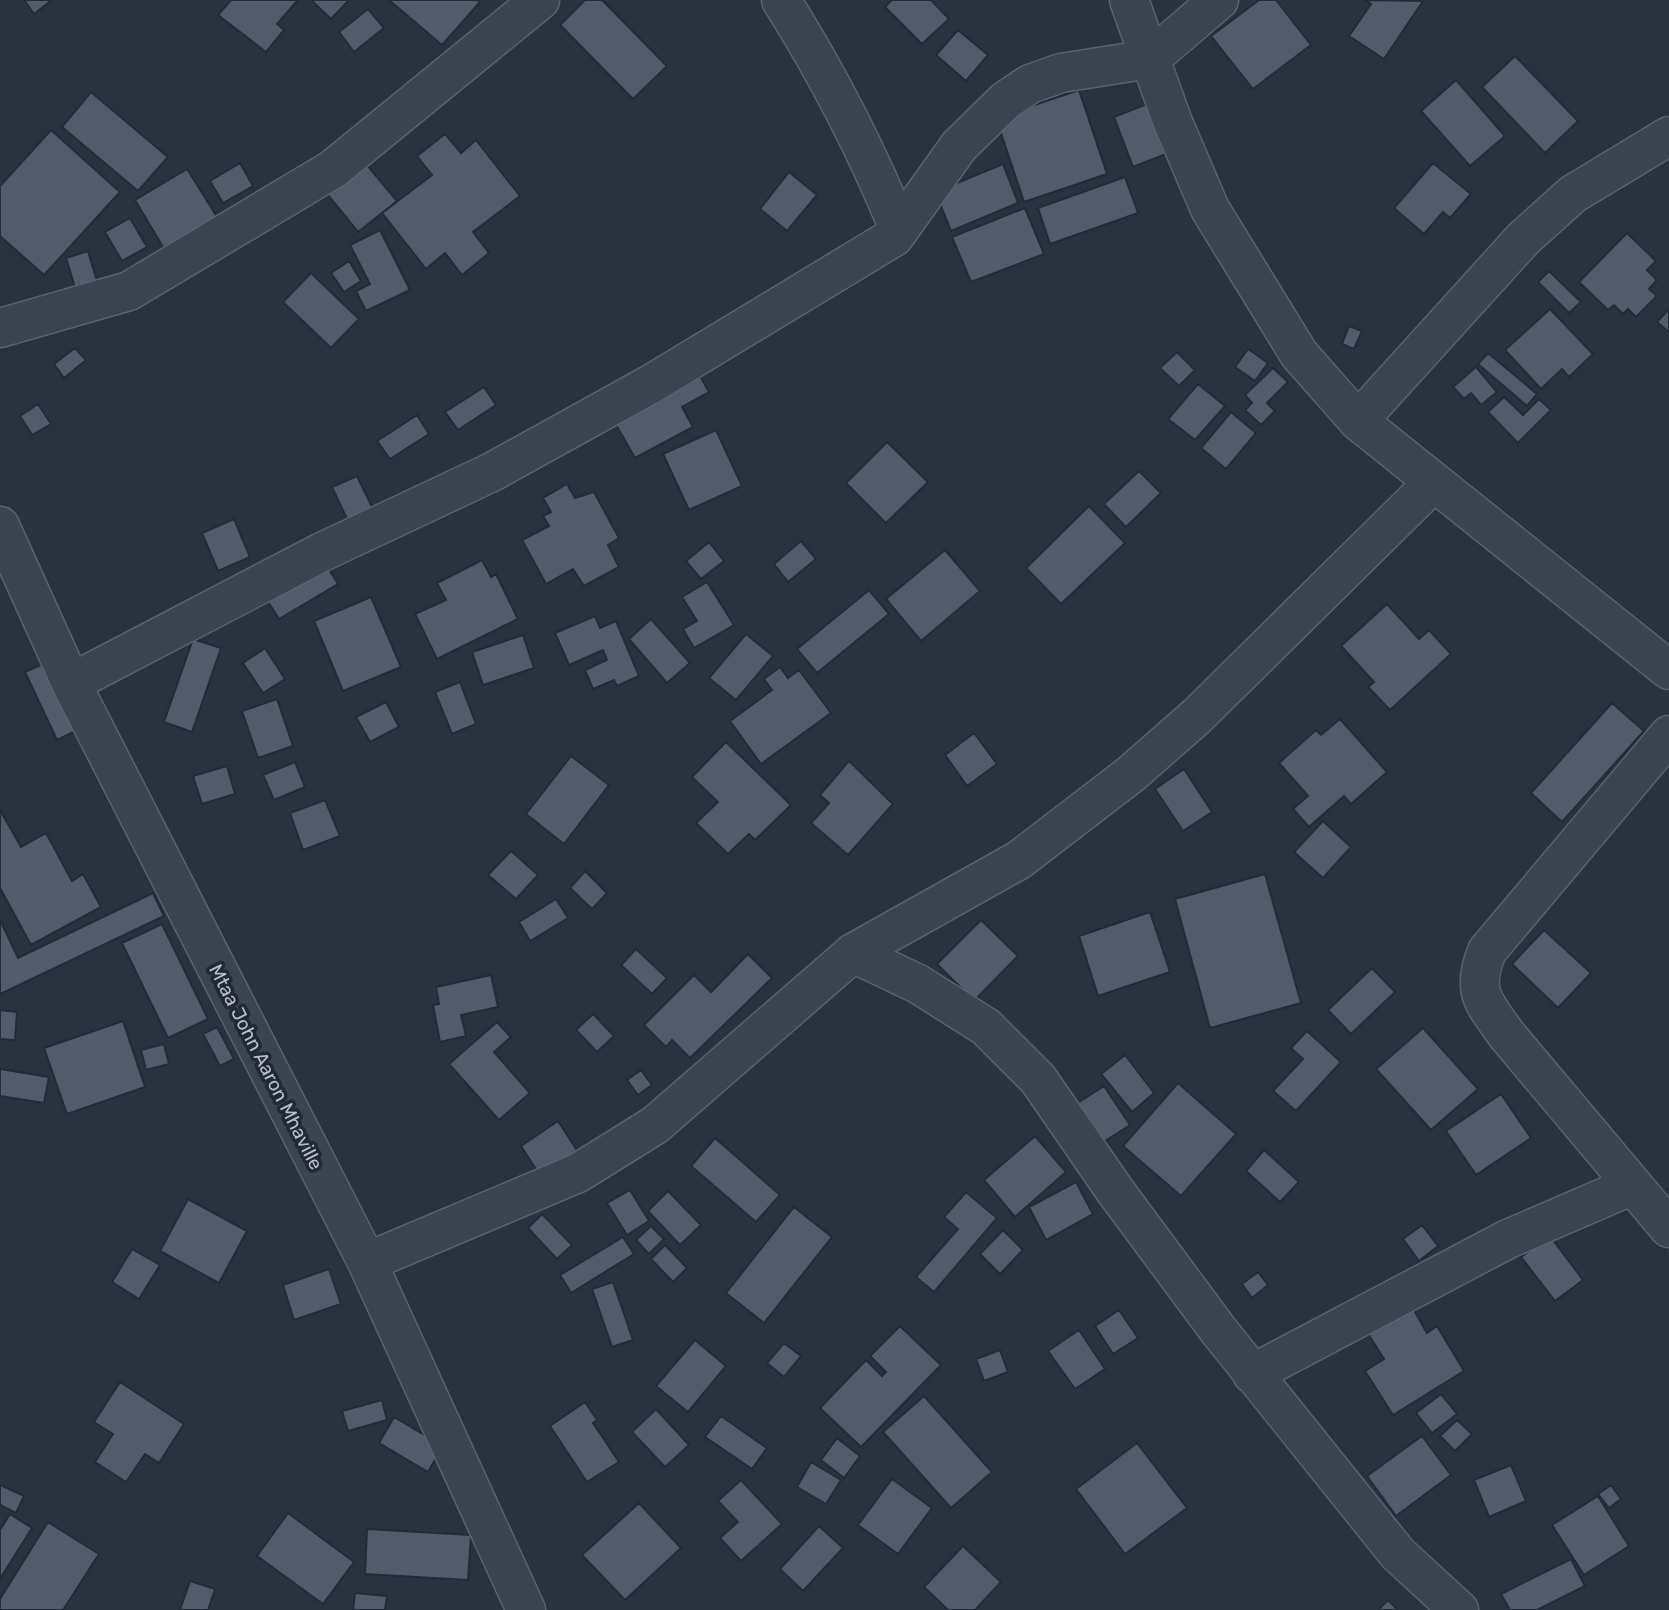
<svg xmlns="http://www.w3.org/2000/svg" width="1669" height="1610" viewBox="0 0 1669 1610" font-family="Rubik,sans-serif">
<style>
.building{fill:#525b69;stroke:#232b36;stroke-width:2}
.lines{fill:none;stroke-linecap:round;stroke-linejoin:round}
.minor-casing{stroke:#5a626c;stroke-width:41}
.minor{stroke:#3c444f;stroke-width:38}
.labels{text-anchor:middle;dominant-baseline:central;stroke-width:7;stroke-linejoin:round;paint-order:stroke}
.street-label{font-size:19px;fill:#b9bfc9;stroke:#212934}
</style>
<rect width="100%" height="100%" fill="#29323e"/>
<!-- building -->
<path class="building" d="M 24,0 L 52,0 L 34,14 Z
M 231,0 L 296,0 L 297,1 L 277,24 L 284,30 L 266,52 L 218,15 Z
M 311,0 L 349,0 L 331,19 Z
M 389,0 L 477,0 L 480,2 L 442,45 Z
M 585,0 L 602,0 L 667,66 L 633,99 L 560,25 Z
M 892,0 L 931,0 L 949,19 L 922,44 L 885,7 Z
M 1259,0 L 1276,0 L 1311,45 L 1253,89 L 1211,36 Z
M 1365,0 L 1423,1 L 1384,59 L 1349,36 L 1371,4 Z
M 368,9 L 384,28 L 354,52 L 339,32 Z
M 958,30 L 988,55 L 966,81 L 936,55 Z
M 1515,56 L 1578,121 L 1545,153 L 1482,87 Z
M 1456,80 L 1505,136 L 1470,166 L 1421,111 Z
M 1079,90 L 1107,174 L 1024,202 L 996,118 Z
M 91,92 L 168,157 L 138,191 L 62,127 Z
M 1147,104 L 1166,154 L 1133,167 L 1114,117 Z
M 51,130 L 120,192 L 44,275 L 0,236 L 0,186 Z
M 445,134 L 461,153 L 476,140 L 520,196 L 473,232 L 489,253 L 462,275 L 445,253 L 426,269 L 382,213 L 432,175 L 417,156 Z
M 240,163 L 253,186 L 223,203 L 210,181 Z
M 1433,163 L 1471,194 L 1450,218 L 1443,212 L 1424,234 L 1394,208 Z
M 1003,164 L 1018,203 L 951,231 L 935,192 Z
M 367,165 L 397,201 L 358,232 L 328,195 Z
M 187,169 L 219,220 L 166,252 L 135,200 Z
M 789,172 L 817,195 L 787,231 L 760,209 Z
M 1125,177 L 1138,213 L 1050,244 L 1038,208 Z
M 1025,208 L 1044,254 L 971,282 L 952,237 Z
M 130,218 L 147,247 L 122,261 L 105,232 Z
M 380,230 L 410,290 L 366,311 L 356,291 L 370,284 L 350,245 Z
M 1627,233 L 1656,261 L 1647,270 L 1657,280 L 1649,289 L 1657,296 L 1636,317 L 1628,309 L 1623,314 L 1614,305 L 1608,310 L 1579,282 Z
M 88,251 L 99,288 L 77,294 L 66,258 Z
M 349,261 L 361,281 L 344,292 L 331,273 Z
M 1549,271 L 1581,302 L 1569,313 L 1538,282 Z
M 311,273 L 359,319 L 331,348 L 283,302 Z
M 1550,309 L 1593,354 L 1569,377 L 1562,369 L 1541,389 L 1505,350 Z
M 1669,309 L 1669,332 L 1657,322 Z
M 1349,326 L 1362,331 L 1354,349 L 1342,344 Z
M 75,348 L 86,360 L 64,378 L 54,364 Z
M 1248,349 L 1268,363 L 1255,381 L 1235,367 Z
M 1177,352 L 1195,370 L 1179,386 L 1160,368 Z
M 1488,353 L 1537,394 L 1527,406 L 1478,364 Z
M 695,367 L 709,392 L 682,407 L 693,427 L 635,458 L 615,423 Z
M 1476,367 L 1497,392 L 1481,405 L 1471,393 L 1464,399 L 1453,387 Z
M 1273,368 L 1288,382 L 1267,403 L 1275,411 L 1261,425 L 1245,410 L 1252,403 L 1245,395 Z
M 1198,384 L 1225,406 L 1195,440 L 1168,419 Z
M 484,387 L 496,405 L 458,430 L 445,412 Z
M 1504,397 L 1523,415 L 1539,399 L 1551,410 L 1518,443 L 1488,412 Z
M 38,404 L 51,424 L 32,435 L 20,416 Z
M 1231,412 L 1256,433 L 1226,469 L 1201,448 Z
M 417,415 L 429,434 L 390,459 L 377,441 Z
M 716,430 L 742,486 L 689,510 L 663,454 Z
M 887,442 L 928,482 L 886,523 L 846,483 Z
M 1139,471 L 1161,493 L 1126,527 L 1104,504 Z
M 357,476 L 373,509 L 348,521 L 332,487 Z
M 567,484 L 575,498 L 594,492 L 619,538 L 608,545 L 619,567 L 584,586 L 573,569 L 546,584 L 522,540 L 549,526 L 543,516 L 551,512 L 543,498 Z
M 1089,506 L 1125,543 L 1061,604 L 1026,568 Z
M 234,519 L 250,557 L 218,571 L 202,533 Z
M 801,541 L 816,559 L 788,582 L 774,564 Z
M 709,542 L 724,561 L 701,579 L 686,561 Z
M 945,550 L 980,591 L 921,641 L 886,599 Z
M 482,560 L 491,577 L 496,574 L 518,619 L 437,659 L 415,614 L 446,600 L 437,583 Z
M 324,561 L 338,584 L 279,619 L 265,597 Z
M 707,582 L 734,625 L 694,648 L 683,629 L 697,621 L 682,597 Z
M 869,590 L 889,614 L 817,673 L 797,649 Z
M 371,597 L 401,667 L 343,691 L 314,621 Z
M 1387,604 L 1419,639 L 1429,630 L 1451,654 L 1390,710 L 1368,687 L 1374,682 L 1341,646 Z
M 595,616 L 600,628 L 616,621 L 639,676 L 617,686 L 614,680 L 593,689 L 585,670 L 607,660 L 603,650 L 569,665 L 555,633 Z
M 651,619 L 690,663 L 667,683 L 629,639 Z
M 746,634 L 773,656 L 736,700 L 709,678 Z
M 523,635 L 534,668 L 483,685 L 472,652 Z
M 193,639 L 221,648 L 192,732 L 164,722 Z
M 265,648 L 285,679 L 263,693 L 243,663 Z
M 56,658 L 88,725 L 57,740 L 25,672 Z
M 780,667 L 788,678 L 799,670 L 831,713 L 761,764 L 730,721 L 772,690 L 764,679 Z
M 460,682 L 476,724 L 452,734 L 435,692 Z
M 277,699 L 293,746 L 258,758 L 242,711 Z
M 386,702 L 399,727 L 370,742 L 356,717 Z
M 1612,703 L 1644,731 L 1562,822 L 1531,793 Z
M 1340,719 L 1387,772 L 1351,804 L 1344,796 L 1309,827 L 1293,809 L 1308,796 L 1279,763 L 1316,730 L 1321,735 Z
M 974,733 L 997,764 L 967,786 L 945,755 Z
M 726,742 L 791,805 L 755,840 L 749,834 L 728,854 L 696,823 L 718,802 L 692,777 Z
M 571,756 L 609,785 L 564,844 L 526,814 Z
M 849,761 L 893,804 L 848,855 L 811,823 L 829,803 L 820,795 Z
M 295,762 L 305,787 L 274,800 L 263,775 Z
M 227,766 L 235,794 L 202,804 L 193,776 Z
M 1184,769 L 1212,812 L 1183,831 L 1155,789 Z
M 325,800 L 340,836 L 303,850 L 290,813 Z
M 0,810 L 21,847 L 46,833 L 72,881 L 83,874 L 101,907 L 31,945 L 0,888 Z
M 1323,821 L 1351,847 L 1323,878 L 1294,852 Z
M 511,851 L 538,875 L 516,899 L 488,875 Z
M 585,871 L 607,893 L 592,909 L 570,888 Z
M 1265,874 L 1301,1003 L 1210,1028 L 1175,899 Z
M 153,893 L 164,916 L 0,994 L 0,920 L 18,958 Z
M 556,899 L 568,918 L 530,941 L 519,922 Z
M 1150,912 L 1170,972 L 1098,996 L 1079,936 Z
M 981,920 L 1018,956 L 974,1001 L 937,964 Z
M 162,924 L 208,1019 L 168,1038 L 122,943 Z
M 1544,930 L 1591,973 L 1558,1008 L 1512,964 Z
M 636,949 L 667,978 L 652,994 L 621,965 Z
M 748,954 L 772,978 L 690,1058 L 672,1040 L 666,1047 L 644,1025 L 694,975 L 711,992 Z
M 1372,968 L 1395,992 L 1351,1034 L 1328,1010 Z
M 491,975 L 498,1007 L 461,1015 L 466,1036 L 440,1042 L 433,1005 L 439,1004 L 436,987 Z
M 0,1010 L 17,1012 L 15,1040 L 0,1039 Z
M 593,1014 L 614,1036 L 597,1052 L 576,1030 Z
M 123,1021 L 145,1087 L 67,1114 L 44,1048 Z
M 497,1022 L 511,1037 L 494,1052 L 530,1093 L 499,1120 L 449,1064 Z
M 217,1027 L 234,1059 L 220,1066 L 203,1034 Z
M 1423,1028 L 1478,1089 L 1431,1130 L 1376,1069 Z
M 1307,1031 L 1341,1062 L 1296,1111 L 1273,1091 L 1303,1059 L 1291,1048 Z
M 164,1044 L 169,1064 L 146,1070 L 141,1050 Z
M 1125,1055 L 1154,1093 L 1132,1112 L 1101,1074 Z
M 0,1069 L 49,1077 L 44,1103 L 0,1096 Z
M 641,1070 L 652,1085 L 638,1095 L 627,1080 Z
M 1178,1083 L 1236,1134 L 1181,1196 L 1123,1146 Z
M 1104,1086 L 1130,1125 L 1102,1143 L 1076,1104 Z
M 1501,1094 L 1531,1138 L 1476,1175 L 1446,1131 Z
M 558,1121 L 580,1155 L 543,1180 L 521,1146 Z
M 1035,1136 L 1066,1172 L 1015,1217 L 984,1180 Z
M 715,1138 L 780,1195 L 756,1222 L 691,1166 Z
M 1264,1150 L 1299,1182 L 1280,1202 L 1246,1171 Z
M 1076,1182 L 1093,1214 L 1046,1240 L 1029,1207 Z
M 630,1190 L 649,1221 L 627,1235 L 607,1203 Z
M 668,1191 L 701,1225 L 680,1245 L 648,1211 Z
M 966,1192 L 997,1218 L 934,1292 L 916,1277 L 958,1229 L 944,1217 Z
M 188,1199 L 247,1231 L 219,1283 L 160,1251 Z
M 794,1207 L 832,1237 L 764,1323 L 726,1293 Z
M 542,1214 L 572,1245 L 557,1259 L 528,1228 Z
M 1422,1225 L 1438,1246 L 1419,1261 L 1403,1239 Z
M 651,1226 L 664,1239 L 649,1254 L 636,1240 Z
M 1003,1230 L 1023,1250 L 1000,1274 L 980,1254 Z
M 1550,1236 L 1583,1280 L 1555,1301 L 1521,1257 Z
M 623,1237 L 634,1254 L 571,1293 L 560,1275 Z
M 665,1245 L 687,1268 L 673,1282 L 651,1259 Z
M 132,1249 L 160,1265 L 139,1299 L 112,1282 Z
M 329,1269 L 341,1304 L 294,1320 L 283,1285 Z
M 1258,1272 L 1268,1285 L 1252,1298 L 1242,1284 Z
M 613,1282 L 633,1340 L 612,1347 L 592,1289 Z
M 1411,1305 L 1427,1333 L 1437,1326 L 1464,1371 L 1393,1415 L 1365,1371 L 1384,1359 L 1367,1332 Z
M 1119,1310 L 1138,1338 L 1113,1354 L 1095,1326 Z
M 900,1326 L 941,1365 L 861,1447 L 820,1408 L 866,1360 L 882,1376 L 886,1372 L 870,1356 Z
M 1079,1330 L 1105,1369 L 1075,1389 L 1048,1351 Z
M 695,1340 L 726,1366 L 688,1412 L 656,1386 Z
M 784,1343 L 801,1356 L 784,1377 L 767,1363 Z
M 1000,1350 L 1008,1372 L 984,1381 L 976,1359 Z
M 120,1382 L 184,1424 L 159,1463 L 145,1454 L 126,1482 L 95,1462 L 113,1434 L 94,1422 Z
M 1441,1394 L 1457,1414 L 1432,1433 L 1416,1413 Z
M 924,1396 L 992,1472 L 951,1508 L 883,1432 Z
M 382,1400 L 387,1420 L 348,1431 L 342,1411 Z
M 585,1402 L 597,1420 L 593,1423 L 619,1462 L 587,1482 L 550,1426 Z
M 656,1409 L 689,1445 L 665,1467 L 632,1432 Z
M 721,1416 L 767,1448 L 752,1469 L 705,1437 Z
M 394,1417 L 443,1446 L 428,1472 L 379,1443 Z
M 1457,1420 L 1472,1434 L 1455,1451 L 1440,1436 Z
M 1422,1436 L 1451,1475 L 1396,1516 L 1367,1476 Z
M 837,1438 L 860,1456 L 844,1478 L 821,1460 Z
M 1137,1443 L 1187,1508 L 1125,1554 L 1076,1489 Z
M 811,1462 L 841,1480 L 826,1504 L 797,1487 Z
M 1511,1465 L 1526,1501 L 1489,1517 L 1474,1480 Z
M 892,1479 L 932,1508 L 898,1554 L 858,1525 Z
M 741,1480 L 782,1524 L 741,1561 L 720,1538 L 738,1522 L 718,1501 Z
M 0,1485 L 24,1496 L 16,1513 L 0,1505 Z
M 1611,1485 L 1621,1499 L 1609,1508 L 1598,1494 Z
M 1598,1496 L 1629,1546 L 1584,1575 L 1552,1525 Z
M 639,1503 L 681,1548 L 625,1600 L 582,1555 Z
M 288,1513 L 354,1562 L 323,1604 L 257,1556 Z
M 10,1514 L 32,1528 L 0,1579 L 0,1530 Z
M 48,1522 L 99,1554 L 63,1610 L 0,1610 L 0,1599 Z
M 819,1526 L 843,1548 L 803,1591 L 780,1569 Z
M 367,1529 L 471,1535 L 468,1580 L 365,1574 Z
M 963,1546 L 1001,1582 L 975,1610 L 948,1610 L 924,1587 Z
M 1571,1559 L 1585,1586 L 1537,1610 L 1510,1610 L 1501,1594 Z
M 190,1581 L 215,1589 L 208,1610 L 180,1610 Z
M 355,1593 L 387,1596 L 385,1610 L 353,1610 Z
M 1388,1600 L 1398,1610 L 1378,1610 Z"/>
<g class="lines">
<defs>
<path id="minor" d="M 781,0 C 829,76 865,146 899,229
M 1129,0 L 1172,120 L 1210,209 L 1299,354 L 1358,421 L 1669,670
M 0,328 L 129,291 L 333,169 L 540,0
M 1358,421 L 1523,239 L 1573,194 L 1669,136
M 0,526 L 71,683 L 367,1262 L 526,1610
M 71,683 L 322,552 L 492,472 L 651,384 L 894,237 L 959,146 L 1006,100 L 1030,84 L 1061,73 L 1150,59 L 1219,0
M 1669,735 L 1487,951 C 1471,992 1483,1001 1506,1034 L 1669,1228
M 853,953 L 918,984 L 986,1027 L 1038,1079 L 1116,1192 L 1219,1331 L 1398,1554 L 1459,1610
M 367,1262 L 578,1173 L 655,1125 L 853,953 L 1019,860 L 1131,774 L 1197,716 L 1434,482
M 1252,1374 L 1508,1239 L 1633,1185"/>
</defs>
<!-- minor casing -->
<use href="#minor" class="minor-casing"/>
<!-- minor -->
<use href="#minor" class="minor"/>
</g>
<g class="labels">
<!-- street labels -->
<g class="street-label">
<text transform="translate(266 1067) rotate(63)">Mtaa John Aaron Mhaville</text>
</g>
</g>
</svg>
